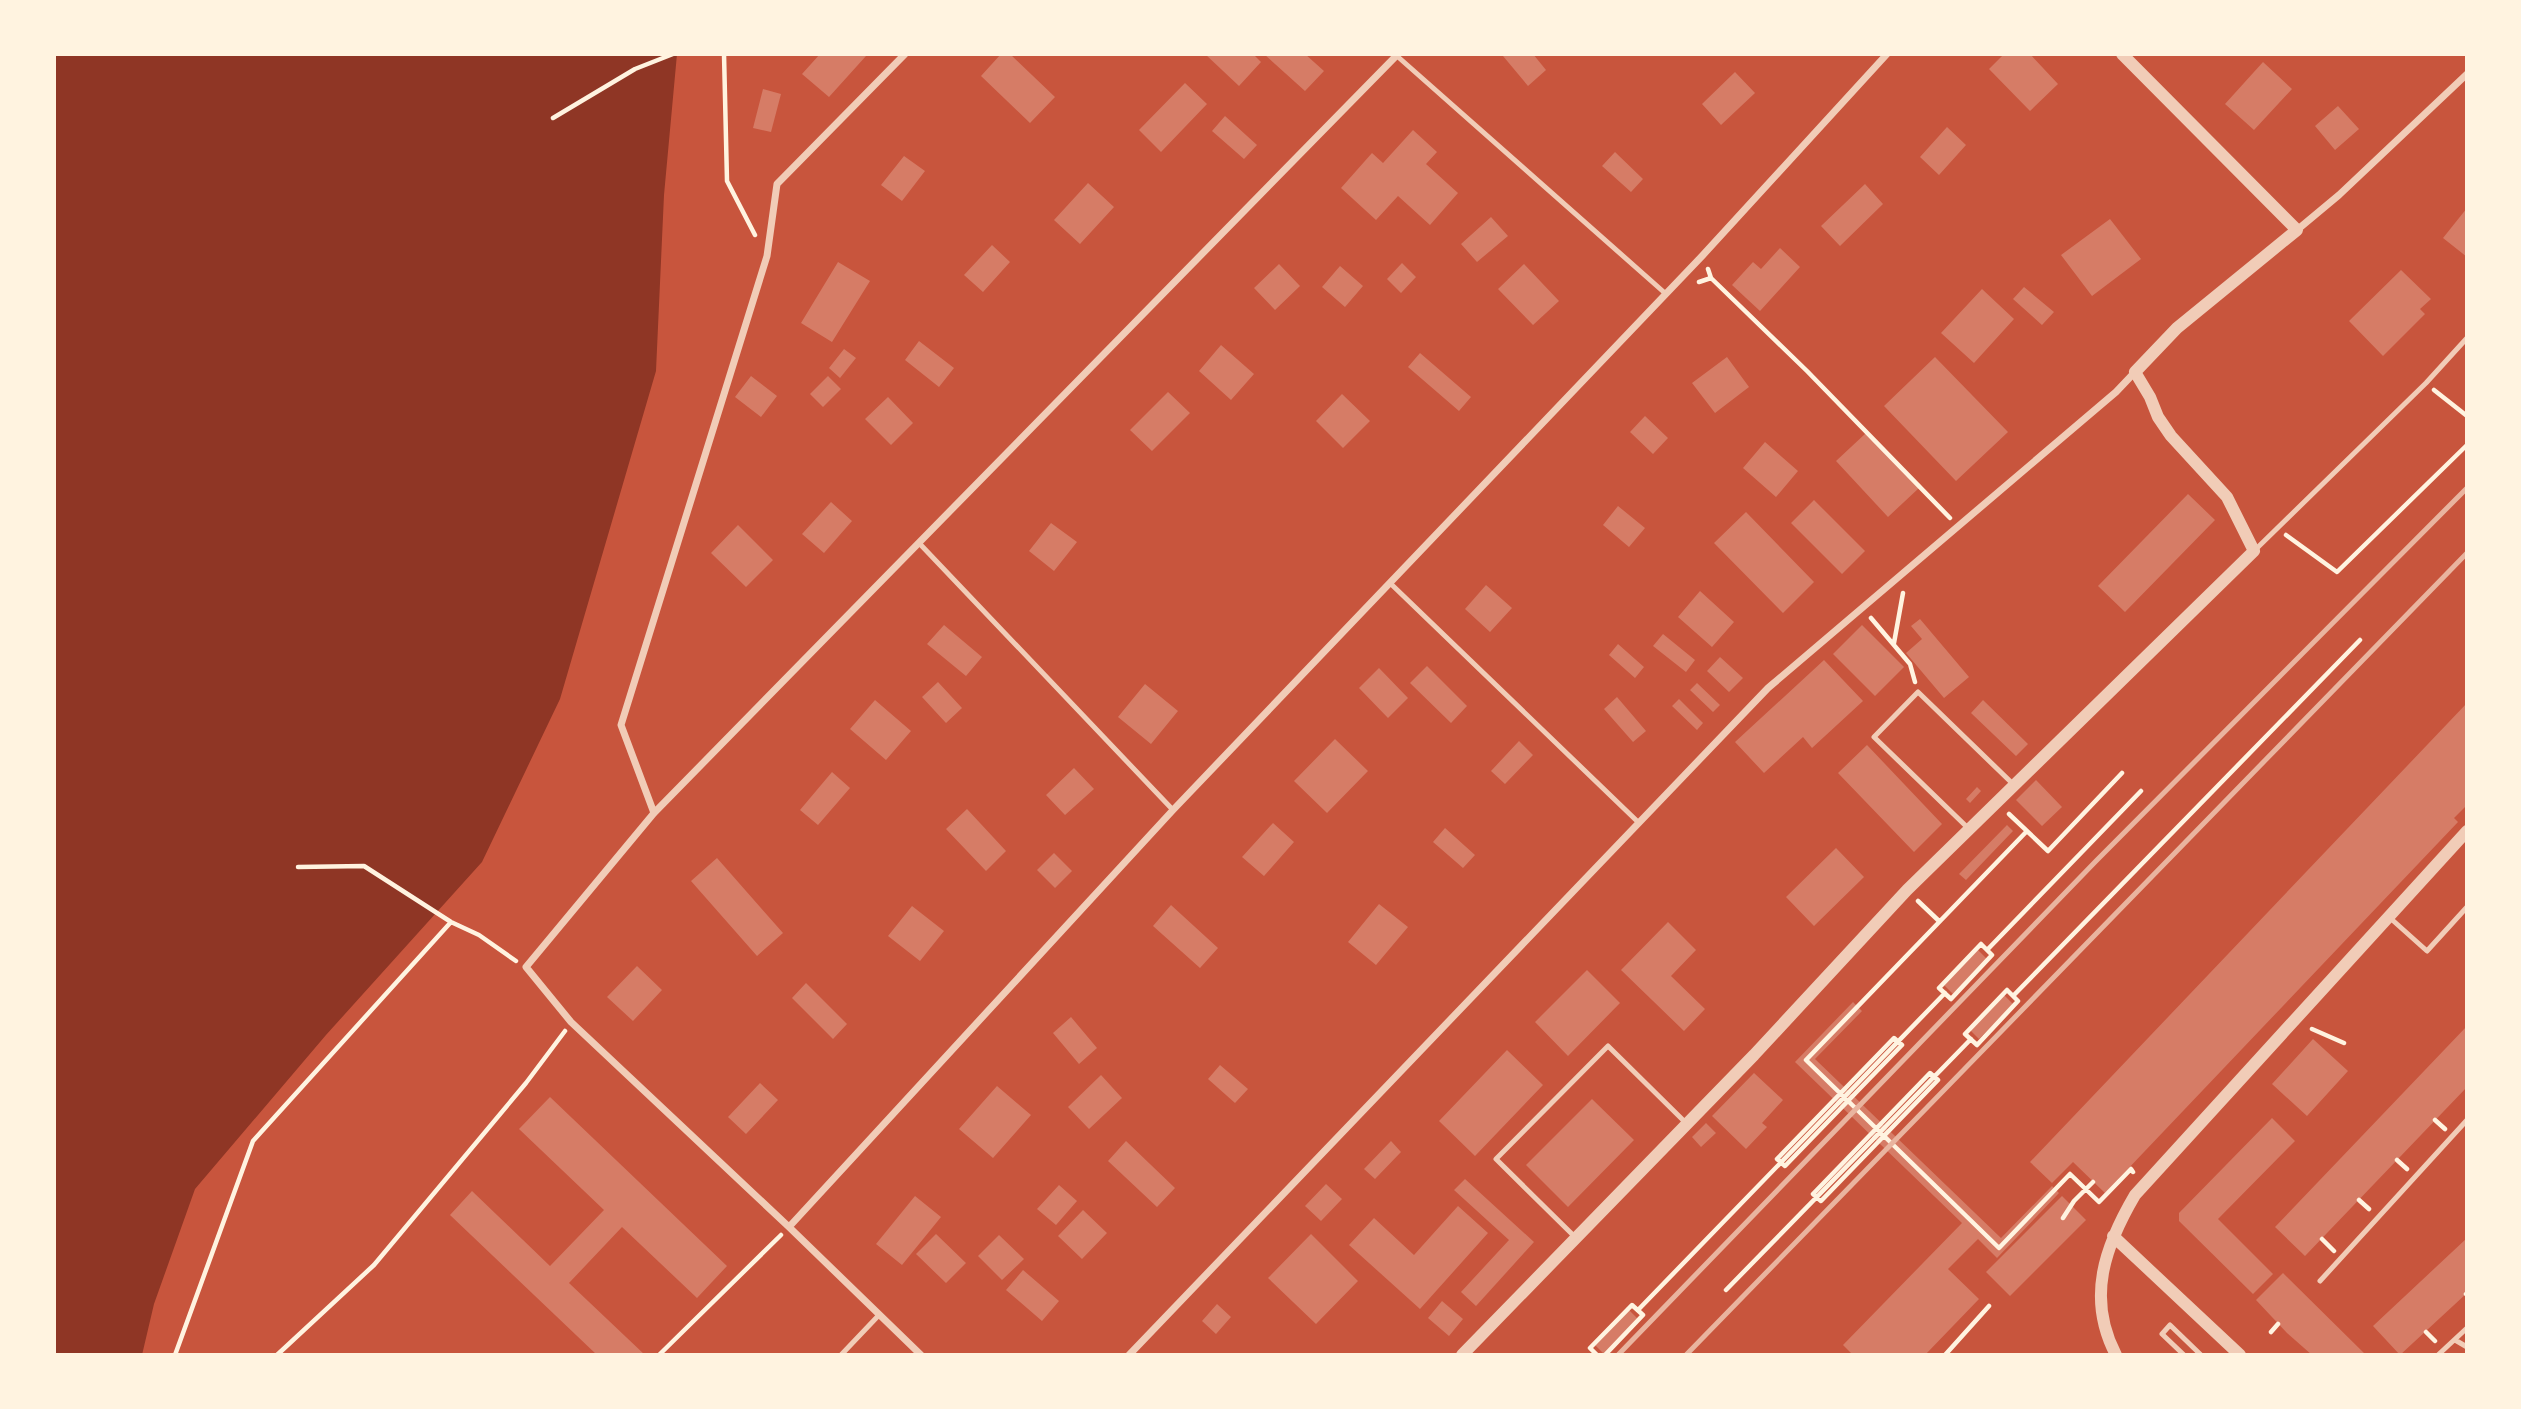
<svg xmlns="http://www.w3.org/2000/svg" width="2521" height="1409" viewBox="0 0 2521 1409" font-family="'Nunito Sans',sans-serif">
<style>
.water{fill:#8f3625}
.building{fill:#d67c66}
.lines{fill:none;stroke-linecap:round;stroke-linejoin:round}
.path{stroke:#fff3e0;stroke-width:4.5}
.service{stroke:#f1ccb7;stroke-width:5}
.minor{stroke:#f1ccb7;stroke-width:7}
.tertiary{stroke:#f1ccb7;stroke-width:12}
.rail{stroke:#e9b49f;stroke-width:5}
</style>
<rect width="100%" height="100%" fill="#c8553d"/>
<!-- water -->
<path class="water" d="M 54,54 L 677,54 L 664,195 L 656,371 L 560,699 L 482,862 L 326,1035 L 195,1189 L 154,1304 L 142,1355 L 54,1355 Z"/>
<!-- building -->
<path class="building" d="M 820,54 L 864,54 L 866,56 L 829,97 L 802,74 Z
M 1001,54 L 1010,54 L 1055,97 L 1030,123 L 981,76 Z
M 1205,54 L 1253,54 L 1261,62 L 1239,86 Z
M 1264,54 L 1305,54 L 1324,71 L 1305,91 Z
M 1504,54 L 1533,54 L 1546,70 L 1528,86 L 1503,56 Z
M 2004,54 L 2030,54 L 2058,84 L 2030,111 L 1989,69 Z
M 2263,62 L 2292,89 L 2254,130 L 2225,104 Z
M 1735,72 L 1755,93 L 1721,125 L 1702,104 Z
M 1185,83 L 1207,104 L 1161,152 L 1139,130 Z
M 763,89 L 781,94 L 771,132 L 753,128 Z
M 2338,106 L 2359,129 L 2335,150 L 2315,126 Z
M 1225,116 L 1257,145 L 1244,159 L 1212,131 Z
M 1947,127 L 1966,145 L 1939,175 L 1920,157 Z
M 1413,130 L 1437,152 L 1426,164 L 1458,193 L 1430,225 L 1398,196 L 1376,220 L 1341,188 L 1372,153 L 1383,163 Z
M 1615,152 L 1643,179 L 1631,192 L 1602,166 Z
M 904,156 L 925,171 L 902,201 L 881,185 Z
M 1088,183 L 1114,207 L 1080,244 L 1054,220 Z
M 1865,184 L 1883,204 L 1840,246 L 1821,226 Z
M 2467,208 L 2467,257 L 2443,238 Z
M 1491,217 L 1508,236 L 1477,262 L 1461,244 Z
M 2110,219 L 2141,259 L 2092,296 L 2061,255 Z
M 992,245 L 1010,262 L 983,292 L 964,275 Z
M 1780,248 L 1800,267 L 1760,311 L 1732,285 L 1753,262 L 1761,269 Z
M 838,262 L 870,281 L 832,342 L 801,323 Z
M 1402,263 L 1416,277 L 1401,293 L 1387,279 Z
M 1279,264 L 1300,286 L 1275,310 L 1254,288 Z
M 1524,264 L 1559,301 L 1533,325 L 1498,289 Z
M 1340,266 L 1363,286 L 1345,307 L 1322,287 Z
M 2401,270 L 2431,299 L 2420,309 L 2425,314 L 2383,356 L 2349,321 Z
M 2024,287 L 2054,312 L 2042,325 L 2013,299 Z
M 1982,289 L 2014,319 L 1974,363 L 1941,333 Z
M 919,341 L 954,368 L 939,387 L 905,360 Z
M 1221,345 L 1254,374 L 1231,400 L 1199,371 Z
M 844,349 L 856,358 L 840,378 L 829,368 Z
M 1420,353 L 1471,397 L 1459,411 L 1408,367 Z
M 1727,357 L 1749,387 L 1715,413 L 1692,383 Z
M 1935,357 L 2008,432 L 1956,481 L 1884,406 Z
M 751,376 L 777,396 L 761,417 L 735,397 Z
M 828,376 L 841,389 L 823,407 L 810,394 Z
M 1168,392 L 1190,413 L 1152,451 L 1130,430 Z
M 1342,394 L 1370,421 L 1343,448 L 1316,421 Z
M 888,397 L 913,423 L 891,445 L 865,419 Z
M 1645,416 L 1668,438 L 1653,454 L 1630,432 Z
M 1866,433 L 1919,488 L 1888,517 L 1836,461 Z
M 1765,442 L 1798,471 L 1776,497 L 1743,468 Z
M 2188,494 L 2215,520 L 2125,612 L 2098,586 Z
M 1814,500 L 1865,551 L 1842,574 L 1791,523 Z
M 831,502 L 852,521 L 824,553 L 802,534 Z
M 1618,506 L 1645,528 L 1629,547 L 1603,525 Z
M 1746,512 L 1814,582 L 1783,613 L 1714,543 Z
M 1051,523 L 1077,542 L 1054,571 L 1029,551 Z
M 738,525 L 773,560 L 746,587 L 711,553 Z
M 1486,585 L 1512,608 L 1490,632 L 1465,609 Z
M 1700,591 L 1734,622 L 1712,647 L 1678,617 Z
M 1920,619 L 1969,677 L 1944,698 L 1906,653 L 1922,639 L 1911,626 Z
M 944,625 L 982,657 L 966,676 L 927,644 Z
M 1862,625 L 1904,667 L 1875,696 L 1833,654 Z
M 1663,634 L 1695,660 L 1686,672 L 1653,646 Z
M 1618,644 L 1644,667 L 1635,678 L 1609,655 Z
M 1720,657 L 1743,678 L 1729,692 L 1707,671 Z
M 1824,660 L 1863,701 L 1812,748 L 1803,737 L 1764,773 L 1735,742 Z
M 1427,666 L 1467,706 L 1451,723 L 1410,683 Z
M 1379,668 L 1408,698 L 1388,718 L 1359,688 Z
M 938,682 L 962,708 L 946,723 L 922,697 Z
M 1697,683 L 1720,705 L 1713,712 L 1690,690 Z
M 1145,684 L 1178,711 L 1151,744 L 1118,717 Z
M 1617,697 L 1646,731 L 1633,742 L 1604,709 Z
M 1679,699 L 1703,723 L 1697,730 L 1672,706 Z
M 875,700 L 911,731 L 886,760 L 850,729 Z
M 1983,700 L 2028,744 L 2016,756 L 1971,713 Z
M 2467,703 L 2467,805 L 2454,818 L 2458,822 L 2105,1193 L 2073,1162 L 2052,1183 L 2030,1162 Z
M 1335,739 L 1368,771 L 1327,813 L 1294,781 Z
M 1519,741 L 1533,755 L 1505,784 L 1491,771 Z
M 1867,745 L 1942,824 L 1914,852 L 1838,773 Z
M 1074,768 L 1094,789 L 1065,815 L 1046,795 Z
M 832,772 L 850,788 L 818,825 L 800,810 Z
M 2036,780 L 2062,807 L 2042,826 L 2016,800 Z
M 1977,787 L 1981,791 L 1970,803 L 1966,799 Z
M 967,809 L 1006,851 L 986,871 L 946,829 Z
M 1273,823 L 1294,842 L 1264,876 L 1242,857 Z
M 2007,825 L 2013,831 L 1966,880 L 1959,874 Z
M 1445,828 L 1475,855 L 1463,868 L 1433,842 Z
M 1836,848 L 1864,877 L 1814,926 L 1786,897 Z
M 1054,853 L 1072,871 L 1055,888 L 1037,870 Z
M 717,858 L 783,933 L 757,956 L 691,881 Z
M 1379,904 L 1408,927 L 1376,965 L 1348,942 Z
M 1171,905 L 1218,948 L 1200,968 L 1153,926 Z
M 912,906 L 944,931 L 920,961 L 888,936 Z
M 1668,922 L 1696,950 L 1671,976 L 1705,1009 L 1684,1031 L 1621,970 Z
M 1978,950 L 1987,959 L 1953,994 L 1944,985 Z
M 637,966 L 662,990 L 633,1021 L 607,997 Z
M 1587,970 L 1620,1003 L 1568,1056 L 1535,1022 Z
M 806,983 L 847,1024 L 833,1039 L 792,998 Z
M 2004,995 L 2013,1004 L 1979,1039 L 1970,1030 Z
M 1853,1002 L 1862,1011 L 1815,1059 L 2001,1238 L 2052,1186 L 2059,1193 L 1997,1258 L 1978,1239 L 1948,1269 L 1979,1299 L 1925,1355 L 1853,1355 L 1843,1345 L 1962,1223 L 1795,1062 Z
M 1071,1017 L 1097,1048 L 1079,1064 L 1053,1033 Z
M 2467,1026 L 2467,1087 L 2305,1256 L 2275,1227 Z
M 2313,1039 L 2348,1071 L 2307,1116 L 2272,1084 Z
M 1507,1050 L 1543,1085 L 1475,1156 L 1439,1121 Z
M 1220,1065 L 1248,1089 L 1235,1103 L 1208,1079 Z
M 1754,1073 L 1783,1100 L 1762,1123 L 1767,1127 L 1746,1149 L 1712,1116 Z
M 1101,1075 L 1122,1098 L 1089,1129 L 1068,1107 Z
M 760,1083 L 778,1100 L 746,1134 L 728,1117 Z
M 997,1086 L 1031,1115 L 993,1158 L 959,1129 Z
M 550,1097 L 727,1266 L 697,1298 L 622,1227 L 569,1283 L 645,1355 L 597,1355 L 450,1215 L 472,1191 L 550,1266 L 604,1210 L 519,1129 Z
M 1592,1099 L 1634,1140 L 1568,1207 L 1526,1165 Z
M 2272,1118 L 2295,1141 L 2218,1219 L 2273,1274 L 2253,1294 L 2179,1221 L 2179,1213 Z
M 1706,1123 L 1716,1133 L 1701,1147 L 1692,1137 Z
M 1126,1141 L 1175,1188 L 1157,1207 L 1108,1161 Z
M 1391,1141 L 1401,1152 L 1375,1179 L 1364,1169 Z
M 1465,1179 L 1534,1242 L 1476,1306 L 1461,1292 L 1509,1240 L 1454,1190 Z
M 1326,1184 L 1342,1199 L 1321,1221 L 1305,1206 Z
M 1059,1185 L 1077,1201 L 1056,1225 L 1037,1209 Z
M 915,1196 L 941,1217 L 902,1265 L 876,1244 Z
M 2062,1196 L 2086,1220 L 2010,1296 L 1986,1272 Z
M 1458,1206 L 1488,1233 L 1420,1309 L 1349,1245 L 1374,1218 L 1414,1255 Z
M 1083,1210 L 1107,1233 L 1082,1259 L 1058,1236 Z
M 936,1234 L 966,1263 L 946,1283 L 916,1254 Z
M 1311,1234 L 1358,1281 L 1316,1324 L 1268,1278 Z
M 999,1235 L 1024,1259 L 1002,1280 L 978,1256 Z
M 2467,1238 L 2467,1293 L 2400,1355 L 2373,1326 Z
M 1023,1270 L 1059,1301 L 1042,1321 L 1006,1290 Z
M 2283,1273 L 2366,1355 L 2312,1355 L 2287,1333 L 2256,1300 Z
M 1442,1301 L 1463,1319 L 1449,1336 L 1428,1318 Z
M 1217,1304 L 1231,1317 L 1216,1334 L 1202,1321 Z
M 1629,1310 L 1638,1319 L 1604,1354 L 1595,1345 Z"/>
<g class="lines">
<!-- path -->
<path class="path" d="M 724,54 L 727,181 L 755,235
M 553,118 L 635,69 L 673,54
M 1711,278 L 1807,371 L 1950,518
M 1699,282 L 1711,278 L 1708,269
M 2434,390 L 2467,416
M 2286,535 L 2337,572 L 2467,445
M 1871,618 L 1910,664 L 1915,682
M 1894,643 L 1903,593
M 2009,814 L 2048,851 L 2122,773
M 2027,831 L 1806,1060 L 1999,1248 L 2070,1174 L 2099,1202 L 2131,1169 L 2133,1172
M 298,867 L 364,866 L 451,922 L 479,935 L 516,961
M 1918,901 L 1939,921
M 1981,944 L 1992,955 L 1951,999 L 1939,988 Z
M 1987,950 L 2141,791
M 2007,990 L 2018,1001 L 1977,1045 L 1965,1034 Z
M 2013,996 L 2360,640
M 2312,1029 L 2344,1043
M 1894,1038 L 1902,1045 L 1785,1166 L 1777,1159 Z
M 1930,1073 L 1938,1080 L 1821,1201 L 1813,1194 Z
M 2435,1120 L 2445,1129
M 2397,1160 L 2407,1169
M 2359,1200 L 2369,1209
M 2063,1218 L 2074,1201 L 2093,1182
M 2322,1239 L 2334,1251
M 1726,1290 L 1971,1039
M 2466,1294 L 2467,1295
M 1638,1310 L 1945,993
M 2271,1332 L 2278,1324
M 2426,1332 L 2435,1341
M 175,1355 L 253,1141 L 451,922
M 277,1355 L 374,1265 L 526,1083 L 565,1031
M 659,1355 L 781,1235
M 1597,1355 L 1590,1348 L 1632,1305 L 1643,1315 L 1605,1355
M 1945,1355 L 1989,1306"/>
<!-- service -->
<path class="service" d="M 1397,56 L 1666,294
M 919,543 L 1173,810
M 2254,551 L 2426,383 L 2467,338
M 1390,583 L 1638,822
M 1969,829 L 1874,737 L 1918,692 L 2014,785
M 2389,917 L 2427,951 L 2467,907
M 1575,1237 L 1496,1159 L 1608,1046 L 1687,1124
M 2320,1281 L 2467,1120
M 2455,1340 L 2467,1347
M 841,1355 L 879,1315
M 2184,1355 L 2162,1334 L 2170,1325 L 2201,1355
M 2438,1355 L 2467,1328"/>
<!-- minor -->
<path class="minor" d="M 2297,230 L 2339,195 L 2467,74
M 654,813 L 621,725 L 767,256 L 777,184 L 905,54
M 789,1227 L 1173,810 L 1703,255 L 1887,54
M 921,1355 L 789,1227 L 571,1022 L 526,967 L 654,813 L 1398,54
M 1129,1355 L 1768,688 L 2116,392 L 2135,372"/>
<!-- tertiary -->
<path class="tertiary" d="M 2113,1236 L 2240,1355
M 1462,1355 L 1754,1055 L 1907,890 L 2254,551 L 2227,497 L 2171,436 L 2158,417 L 2150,397 L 2135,372 L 2177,328 L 2297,230 L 2122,54
M 2116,1355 C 2086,1298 2105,1246 2135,1195 L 2467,831"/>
<!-- rail -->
<path class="rail" d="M 1618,1355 L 2096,861 L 2467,488
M 1686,1355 L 2467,553"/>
</g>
<!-- border -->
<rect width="2521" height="1409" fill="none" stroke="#fff3e0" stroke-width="112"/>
</svg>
